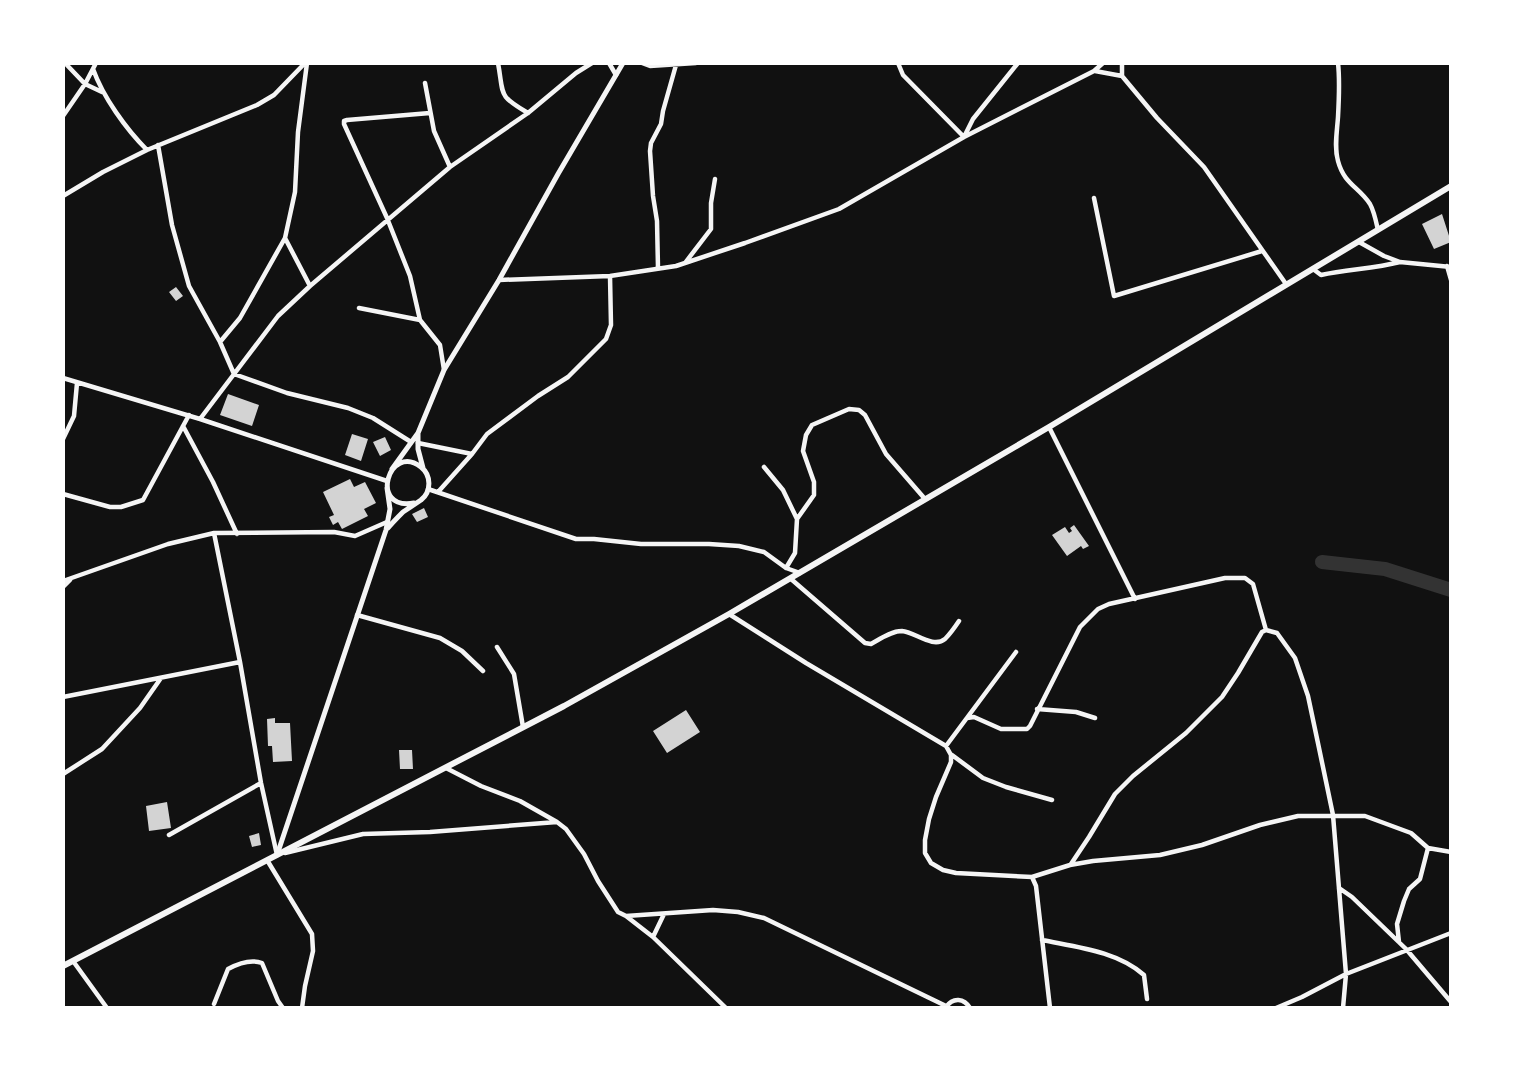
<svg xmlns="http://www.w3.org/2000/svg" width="1514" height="1071" viewBox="0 0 1514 1071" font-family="'Source Sans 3',sans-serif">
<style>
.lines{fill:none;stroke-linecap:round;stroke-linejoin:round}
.river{stroke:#333;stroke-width:14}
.building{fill:#d3d3d3}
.minor{stroke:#f5f5f5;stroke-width:4.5}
.tertiary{stroke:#f5f5f5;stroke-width:5}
.primary{stroke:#f5f5f5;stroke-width:6}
</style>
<rect width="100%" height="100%" fill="#111"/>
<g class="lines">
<!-- river -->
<path class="river" d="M 1322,562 L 1385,569 L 1451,590"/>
</g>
<!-- building -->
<path class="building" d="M 1442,214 L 1451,242 L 1434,249 L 1422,224 Z
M 176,287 L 183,296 L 176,301 L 169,292 Z
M 228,394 L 259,405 L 252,426 L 220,415 Z
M 352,434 L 368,439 L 361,461 L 345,455 Z
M 385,437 L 391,450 L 380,456 L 373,442 Z
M 350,479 L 354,487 L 365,482 L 376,503 L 364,509 L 368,516 L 342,529 L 338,522 L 333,525 L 329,517 L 334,515 L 323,492 Z
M 424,508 L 428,517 L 417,522 L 412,514 Z
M 1074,525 L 1089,546 L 1083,549 L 1081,546 L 1067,556 L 1052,535 L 1065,527 L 1069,533 L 1072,531 L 1070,528 Z
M 686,710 L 700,732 L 667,753 L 653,731 Z
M 275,718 L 275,723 L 290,723 L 292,761 L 273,762 L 272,746 L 268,746 L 267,719 Z
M 399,750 L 412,750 L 413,769 L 400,769 Z
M 167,802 L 171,828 L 149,831 L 146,806 Z
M 259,833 L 261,845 L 252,847 L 249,836 Z"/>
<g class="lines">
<!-- minor -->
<path class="minor" d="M 65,63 L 85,84 L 102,92
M 498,63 C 504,95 497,95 528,113
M 609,63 L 616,75
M 642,63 L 650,66 L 696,63
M 898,63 L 903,75 L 964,137 L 973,119 L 1018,63
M 1122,63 L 1122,76 L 1157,118 L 1204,167 L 1286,284
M 1338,63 C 1340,81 1339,99 1338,117 C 1337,132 1334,147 1338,161 C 1344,184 1359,187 1370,204 C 1374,211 1376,221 1378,230
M 93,69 C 103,97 126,129 147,150
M 1095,71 L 1122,76
M 425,83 L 434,131 L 450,167
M 430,113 L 347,120 L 344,121 L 344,124 L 387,218 L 410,276 L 420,320 L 440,345 L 444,370
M 63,116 L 85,84 L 96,63
M 158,145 L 172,225 L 189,286 L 220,342 L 234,374 L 287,393 L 348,408 L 373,418 L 411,442
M 63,196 L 103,172 L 147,150 L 257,105 L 274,95 L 305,63
M 1094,198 L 1114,296 L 1262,251
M 285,238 L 310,286
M 1400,262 L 1451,267
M 685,263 L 711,229 L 711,203 L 715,179
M 1447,266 L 1451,280
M 658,268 L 657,221 L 653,196 L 650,151 L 651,143 L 661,124 L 663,111 L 676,65
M 1313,269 L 1321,275 C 1347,269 1373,269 1400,262 L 1384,256 L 1359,242
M 499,280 L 610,276 L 676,266 L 745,243 L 839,209 L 964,137 L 1094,71 L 1103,63
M 359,308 L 420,320
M 220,342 L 240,318 L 285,238 L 295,192 L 298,132 L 307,63
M 63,378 L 200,419 L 387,481
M 200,419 L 278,316 L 310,286 L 450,167 L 528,113 L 576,73 L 592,63
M 183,426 L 213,482 L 237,534
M 1049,427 L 1135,599
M 63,439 L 74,416 L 77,383
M 418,443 L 472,454 L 438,492
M 472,454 L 487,434 L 538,396 L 568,377 L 606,339 L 611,325 L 610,276
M 764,467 L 783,490 L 797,519 L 795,553 L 786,568
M 428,489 L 576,539 L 594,539 L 641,544 L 709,544 L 739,546 L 764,552 L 786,568 L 800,573
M 63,494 L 110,507 L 121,507 L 143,500 L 189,415
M 797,519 L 814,495 L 814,482 L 803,451 L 806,435 L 812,425 L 849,409 L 859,410 L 865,415 L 886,454 L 925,499
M 214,533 L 240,662 L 261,783 L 277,855
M 791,579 L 865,643 L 871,644 C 880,639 891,631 902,631 C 915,632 933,649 945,639 C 950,634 955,627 959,621
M 63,581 L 168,544 L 214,533 L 334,532 L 355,536 L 387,522
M 63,587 L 70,580
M 729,614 L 806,663 L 946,746 L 951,755 L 951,762 L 936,797 L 929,819 L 925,840 L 925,853 L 931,863 L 943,870 L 956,873 L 1032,877 L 1070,865 L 1093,861 L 1160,855 L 1202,845 L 1260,825 L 1298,816 L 1365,816 L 1411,833 L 1428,848 L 1451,852
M 357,615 L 440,638 L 462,651 L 483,671
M 497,647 L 514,674 L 523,727
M 63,697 L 240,662
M 1037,709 L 1076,712 L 1095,718
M 967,718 L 974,717 L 1001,729 L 1027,729 L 1030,726 L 1080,627 L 1098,609 L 1109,604 L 1225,578 L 1245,578 L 1253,584 L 1266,630
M 946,746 L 1016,652
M 952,755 L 983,778 L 1006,787 L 1052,800
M 446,768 L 481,786 L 520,801 L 557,822 L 566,829 L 584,854 L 598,881 L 618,912 L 626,916 L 653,937 L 726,1008
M 63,774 L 102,749 L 140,708 L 161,678
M 169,835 L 261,783
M 285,853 L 363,834 L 430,832 L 557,822
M 267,860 L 312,934 L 313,951 L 305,986 L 302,1008
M 1071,864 L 1089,837 L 1115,794 L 1133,776 L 1186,733 L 1222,697 L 1238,673 L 1262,632 L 1266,630 L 1277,633 L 1295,658 L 1308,696 L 1319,748 L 1333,815 L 1346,974 L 1343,1008
M 1032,877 L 1036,886 L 1050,1008
M 1339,888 L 1352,897 L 1406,949 L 1451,1002
M 626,916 L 713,910 L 738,912 L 764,918 L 946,1006
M 653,937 L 664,914
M 1042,940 C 1076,947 1117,951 1144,975 L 1147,999
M 1399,942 L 1397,924 L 1404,901 L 1409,889 L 1420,879 L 1428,848
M 73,961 L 107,1008
M 214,1004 L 228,969 C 239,963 251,959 262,963 L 278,1001 L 283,1008
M 946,1007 C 953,997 964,998 970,1008
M 1276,1008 L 1302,997 L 1346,974 L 1451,933"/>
<!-- tertiary -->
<path class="tertiary" d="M 418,433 L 418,449 L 423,468
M 392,469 L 418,433 L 444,370 L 499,280 L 558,174 L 623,63
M 388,528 C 393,522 398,517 403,512 C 409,508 415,504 421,500 C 432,491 431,475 421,467 C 389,442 368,511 414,503
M 277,855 L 386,530 L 390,509 L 387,488"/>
<!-- primary -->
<path class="primary" d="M 63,966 L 564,706 L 729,614 L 1049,427 L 1451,186"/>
</g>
<!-- border -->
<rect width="1514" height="1071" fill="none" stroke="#ffffff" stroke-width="130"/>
</svg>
